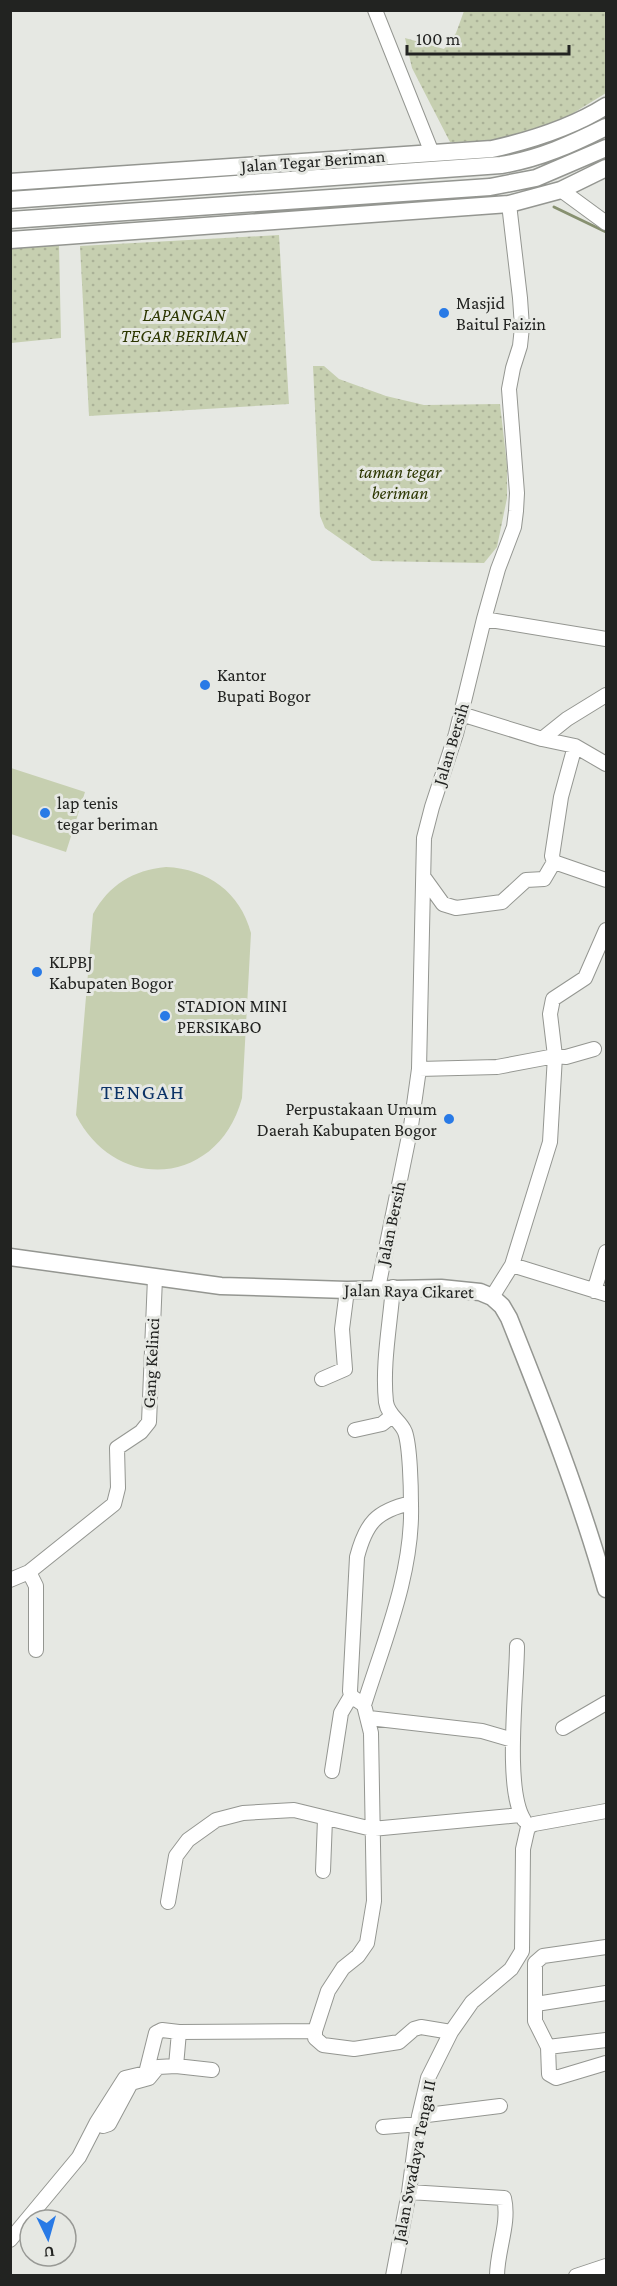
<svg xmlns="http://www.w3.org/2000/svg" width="617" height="2286" viewBox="0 0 617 2286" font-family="'Crimson Pro',serif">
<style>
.grass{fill:url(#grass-dots)}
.pitch{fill:#c6cfb0}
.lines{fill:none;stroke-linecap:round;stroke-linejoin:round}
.stream{stroke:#879070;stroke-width:3}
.minor-casing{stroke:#949691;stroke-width:16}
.major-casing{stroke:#949691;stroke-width:19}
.minor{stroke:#fff;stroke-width:14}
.major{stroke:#fff;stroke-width:16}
.poi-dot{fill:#297ae6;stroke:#e6e8e3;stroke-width:2}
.labels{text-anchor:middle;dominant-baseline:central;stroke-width:6;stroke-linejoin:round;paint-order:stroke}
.street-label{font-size:18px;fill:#222321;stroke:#e6e8e3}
.poi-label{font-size:18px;fill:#222321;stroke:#e6e8e3;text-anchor:start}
.park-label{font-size:18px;font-style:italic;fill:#2c3600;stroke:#e6e8e3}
.quarter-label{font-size:21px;letter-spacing:1.5px;fill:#0c3366;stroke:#e6e8e3}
</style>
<defs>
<pattern id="grass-dots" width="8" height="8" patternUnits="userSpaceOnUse" patternTransform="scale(1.5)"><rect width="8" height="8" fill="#c6cfb0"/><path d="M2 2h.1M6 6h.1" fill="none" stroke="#aab197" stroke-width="1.8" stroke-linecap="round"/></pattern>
</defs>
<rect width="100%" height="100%" fill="#e6e8e3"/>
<!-- grass -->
<path class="grass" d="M 464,11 L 606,11 L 606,93 L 557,123 L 498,141 L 450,142 L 412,68 L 405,38 L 444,49 L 456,33 Z
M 279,235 L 289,404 L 89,416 L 80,246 Z
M 59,244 L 61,338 L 11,343 L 11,247 Z
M 313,366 L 324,366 L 339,379 L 386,396 L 424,405 L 500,404 L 507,465 L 507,498 L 497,547 L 484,563 L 372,561 L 325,528 L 320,516 Z"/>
<!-- pitch -->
<path class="pitch" d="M 11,768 L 85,792 L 66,852 L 11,834 Z
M 166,867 C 208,869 240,892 251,933 L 242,1098 C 219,1185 117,1195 76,1115 L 93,914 C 109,885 133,870 166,867 Z"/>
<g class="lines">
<!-- stream -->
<path class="stream" d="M 554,207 L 606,232"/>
<defs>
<path id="minor" d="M 375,10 L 432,153
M 561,190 L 606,223
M 484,619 L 606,639
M 461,714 L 542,739 L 567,719 L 606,695
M 542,739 L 575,746 L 606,764
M 575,746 L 561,797 L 552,856 L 554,862 L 606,880
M 425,879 L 443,904 L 456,908 L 502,902 L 526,880 L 544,879 L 554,862
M 419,1069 L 497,1067 L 555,1056 L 566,1057 L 594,1049
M 512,1265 L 606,1294
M 378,1288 L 411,1126 L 419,1069 L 424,838 L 432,807 L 456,734 L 484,619 L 498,569 L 514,527 L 516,511 L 517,493 L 509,389 L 513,368 L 520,346 L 522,327 L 520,298 L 509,204
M 594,1291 L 606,1252
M 492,1297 L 512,1265 L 550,1142 L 555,1056 L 550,1014 L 553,999 L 585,978 L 606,930
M 322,1379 L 345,1369 L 342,1329 L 347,1290
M 355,1430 L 382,1424 L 392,1416
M 411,1503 C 376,1511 366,1523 357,1557 L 350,1691 L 351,1696 L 364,1705 L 371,1733 L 374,1901 L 367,1943 L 358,1956 L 343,1968 L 328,1991 L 315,2031 L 315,2038 L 323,2045 L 354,2049 L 399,2042 L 414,2029 L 421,2027 L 451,2032
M 29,1572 L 36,1586 L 36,1650
M 10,1580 L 29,1572 L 114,1504 L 118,1488 L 117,1448 L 141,1432 L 149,1422 L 155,1278
M 517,1646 C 517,1686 504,1789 524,1820
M 364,1705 C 384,1641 413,1573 411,1505 C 411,1488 410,1446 405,1432 C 400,1420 388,1416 386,1402 C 382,1365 390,1325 393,1287
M 369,1718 L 482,1731 L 513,1740
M 563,1728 L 606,1703
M 332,1771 L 341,1713 L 351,1696
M 528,1827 L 534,1824 L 606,1811
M 323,1871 L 325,1819
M 168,1902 L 176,1856 L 188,1840 L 216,1820 L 243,1813 L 294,1810 L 372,1829 L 520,1815
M 606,1947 L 543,1956 L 535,1963 L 535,2021 L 548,2047 L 549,2074 L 556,2078 L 606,2063
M 536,2004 L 606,1993
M 548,2047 L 606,2040
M 176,2066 L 212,2070
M 419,2116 L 500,2106
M 97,2122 L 125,2078 L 146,2073 L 156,2033 L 162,2030 L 179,2032
M 383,2127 L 419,2124
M 409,2192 L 504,2198 C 510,2223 497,2250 497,2276
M 10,2240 L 79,2157 L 97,2122 L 103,2126 L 109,2124 L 131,2083 L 149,2078 L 158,2067 L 176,2066 L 179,2032 L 315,2031
M 393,2276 L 409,2192 L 419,2116 L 428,2078 L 451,2032 L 472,2002 L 511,1969 L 522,1951 L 523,1849 L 528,1827
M 576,2276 L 606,2266"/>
<path id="major" d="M 10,182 L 492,149 C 532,140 571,128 606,106
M 10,200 L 501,165 C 539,159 572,144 606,127
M 10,220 L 490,187 L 536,178 L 606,148
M 10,240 L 509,204 L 561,190 L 606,168
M 10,1257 L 221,1286 L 347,1290 L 441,1288 L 480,1292 L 492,1297 L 502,1306 L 509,1318 C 545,1408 580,1497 606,1589"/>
</defs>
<!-- minor casing -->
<use href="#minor" class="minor-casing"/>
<!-- major casing -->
<use href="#major" class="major-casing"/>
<!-- minor -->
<use href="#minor" class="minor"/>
<!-- major -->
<use href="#major" class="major"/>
</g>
<!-- markers -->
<g class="poi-dot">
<circle cx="444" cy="313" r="6"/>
<circle cx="205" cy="685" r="6"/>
<circle cx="45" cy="813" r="6"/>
<circle cx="37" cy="972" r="6"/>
<circle cx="165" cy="1016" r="6"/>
<circle cx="449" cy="1119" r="6"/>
</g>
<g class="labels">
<!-- street labels -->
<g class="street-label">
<text transform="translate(313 161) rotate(-4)">Jalan Tegar Beriman</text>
<text transform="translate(451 744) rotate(-73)">Jalan Bersih</text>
<text transform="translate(391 1223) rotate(-78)">Jalan Bersih</text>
<text transform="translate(409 1291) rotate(1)">Jalan Raya Cikaret</text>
<text transform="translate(151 1363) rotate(-87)">Gang Kelinci</text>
<text transform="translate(414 2161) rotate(-79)">Jalan Swadaya Tenga II</text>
</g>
<!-- poi labels -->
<g class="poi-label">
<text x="456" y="303">Masjid<tspan x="456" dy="21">Baitul Faizin</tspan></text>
<text x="217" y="675">Kantor<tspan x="217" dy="21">Bupati Bogor</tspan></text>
<text x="57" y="803">lap tenis<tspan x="57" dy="21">tegar beriman</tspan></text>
<text x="49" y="962">KLPBJ<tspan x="49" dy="21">Kabupaten Bogor</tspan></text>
<text x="177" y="1006">STADION MINI<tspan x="177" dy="21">PERSIKABO</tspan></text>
<text x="437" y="1109" text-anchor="end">Perpustakaan Umum<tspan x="437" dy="21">Daerah Kabupaten Bogor</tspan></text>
</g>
<!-- park labels -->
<g class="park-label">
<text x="184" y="315">LAPANGAN<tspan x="184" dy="21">TEGAR BERIMAN</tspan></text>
<text x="400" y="472">taman tegar<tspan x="400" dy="21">beriman</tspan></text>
</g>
<!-- quarter labels -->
<g class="quarter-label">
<text x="143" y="1092">TENGAH</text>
</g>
</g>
<!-- border -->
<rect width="617" height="2286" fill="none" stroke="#222321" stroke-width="24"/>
<!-- north arrow -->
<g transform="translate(48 2238) rotate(175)"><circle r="28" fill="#e6e8e3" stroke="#989995" stroke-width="1.5"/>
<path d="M0-4.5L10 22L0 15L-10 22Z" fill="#297ae6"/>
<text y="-9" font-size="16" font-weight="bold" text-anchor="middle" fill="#222321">U</text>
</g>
<!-- scale -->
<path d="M407 45v9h162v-9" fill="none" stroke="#222321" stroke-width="3"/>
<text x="416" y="45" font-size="18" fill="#222321" stroke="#e6e8e3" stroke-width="4.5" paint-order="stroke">100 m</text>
</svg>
